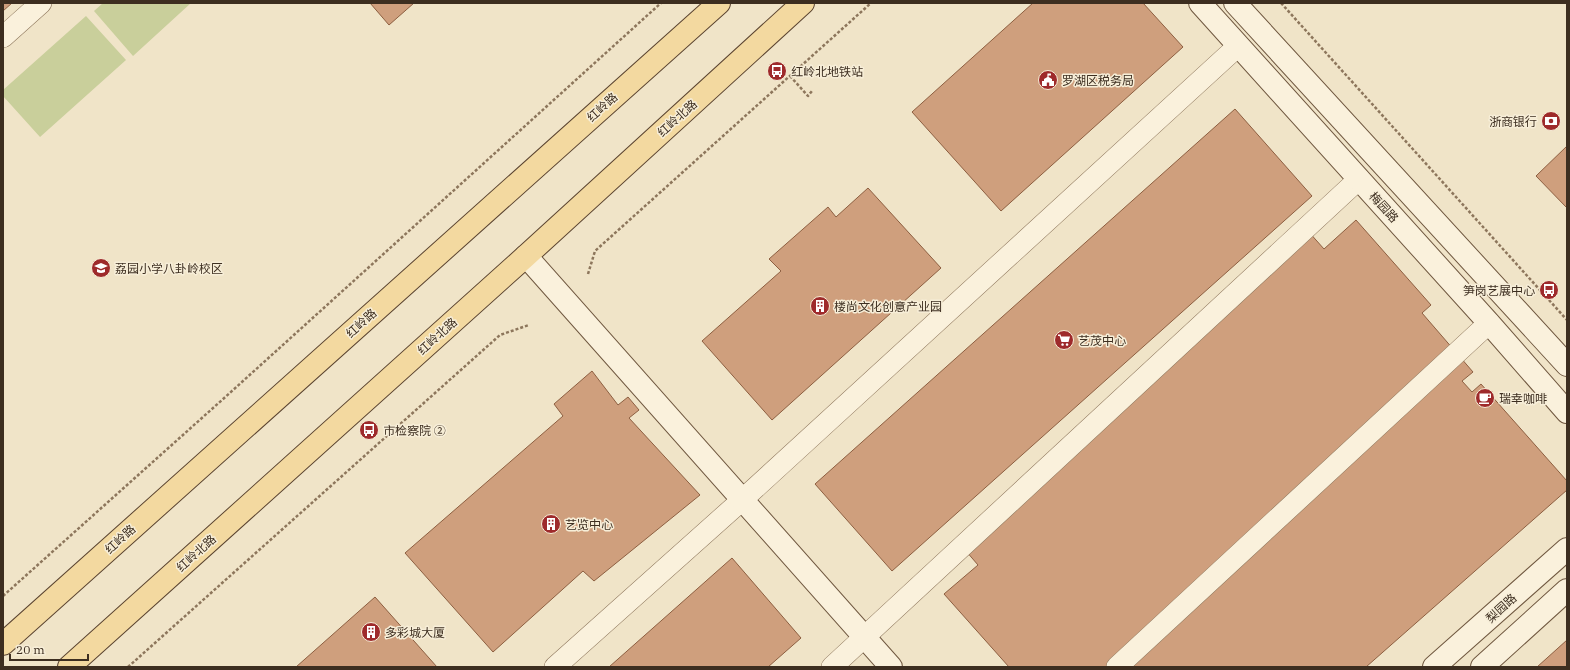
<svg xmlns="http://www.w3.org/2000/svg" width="1570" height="670" viewBox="0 0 1570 670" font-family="'IBM Plex Serif','Noto Sans SC',serif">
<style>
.green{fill:#c9cf9b}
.building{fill:#cf9f7d;stroke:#8d5f41}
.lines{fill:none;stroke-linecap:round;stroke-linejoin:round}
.street-casing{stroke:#8d765c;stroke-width:22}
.secondary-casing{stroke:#6f573f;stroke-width:24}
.primary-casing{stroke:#5b4430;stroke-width:24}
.path{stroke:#8d765c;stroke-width:2.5;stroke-dasharray:3 2;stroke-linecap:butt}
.street{stroke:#faf1dc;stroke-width:21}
.secondary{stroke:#faf1dc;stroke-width:22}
.primary{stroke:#f3d9a0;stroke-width:22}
.labels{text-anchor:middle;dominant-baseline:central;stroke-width:3;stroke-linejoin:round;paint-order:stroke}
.poi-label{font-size:12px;fill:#3d2e20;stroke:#f7eed8;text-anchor:start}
.street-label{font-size:12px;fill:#3d2e20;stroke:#f7eed8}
</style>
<rect width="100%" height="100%" fill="#f0e4c8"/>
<!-- green -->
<path class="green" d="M 103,3 L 191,3 L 133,56 L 94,11 Z
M 86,16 L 126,60 L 40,137 L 3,96 L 3,90 Z"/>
<!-- building -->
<path class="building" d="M 3,3 L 12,3 L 3,11 Z
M 370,3 L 414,3 L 389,25 Z
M 1033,3 L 1143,3 L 1183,47 L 1001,211 L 912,112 Z
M 1235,109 L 1312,196 L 892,571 L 815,484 Z
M 1567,146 L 1567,208 L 1536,176 Z
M 868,188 L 941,268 L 772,420 L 702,341 L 781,271 L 769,259 L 828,207 L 836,217 Z
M 1356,220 L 1431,305 L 1422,313 L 1473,372 L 1462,381 L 1472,392 L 1481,384 L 1567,481 L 1567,490 L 1366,667 L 1009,667 L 944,594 L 978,565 L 960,544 L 1308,231 L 1324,249 Z
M 592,371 L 618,405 L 628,397 L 639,410 L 629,418 L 700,495 L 594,581 L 583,571 L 493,652 L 405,553 L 563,416 L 554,404 Z
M 732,558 L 801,638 L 768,667 L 609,667 Z
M 375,597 L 437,667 L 296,667 Z
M 1567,640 L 1567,667 L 1537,667 Z"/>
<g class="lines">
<defs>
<path id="street" d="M 3,37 L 41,3
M 555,667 L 742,500 L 1238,46
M 832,667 L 1359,179
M 1117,667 L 1489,323"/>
<path id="secondary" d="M 1200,3 L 1489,323 L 1567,412
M 1235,3 L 1567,365
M 526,256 L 891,667
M 1434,667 L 1567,549
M 1482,667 L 1567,590"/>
<path id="primary" d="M 3,644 L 719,3
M 69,667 L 526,256 L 803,3"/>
</defs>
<!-- street casing -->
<use href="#street" class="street-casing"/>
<!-- secondary casing -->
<use href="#secondary" class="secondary-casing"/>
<!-- primary casing -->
<use href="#primary" class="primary-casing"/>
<!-- path -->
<path class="path" d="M 1281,3 L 1567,320
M 790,76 L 808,96 L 812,91
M 588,274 L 595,251 L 871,3
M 3,596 L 222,400 L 661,3
M 128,667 L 500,335 L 529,325"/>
<!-- street -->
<use href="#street" class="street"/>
<!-- secondary -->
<use href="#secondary" class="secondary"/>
<!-- primary -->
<use href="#primary" class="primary"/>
</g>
<!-- icons -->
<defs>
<symbol id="bus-disc" viewBox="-11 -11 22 22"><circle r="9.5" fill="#9e2a2b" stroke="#f7eed8"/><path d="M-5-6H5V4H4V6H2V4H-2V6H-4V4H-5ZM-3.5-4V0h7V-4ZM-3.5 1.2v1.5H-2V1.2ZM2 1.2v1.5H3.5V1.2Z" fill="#fff"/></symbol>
<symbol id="civic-disc" viewBox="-11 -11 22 22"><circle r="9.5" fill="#9e2a2b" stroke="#f7eed8"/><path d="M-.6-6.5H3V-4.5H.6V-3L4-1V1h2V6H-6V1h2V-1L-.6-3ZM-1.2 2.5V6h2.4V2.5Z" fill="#fff"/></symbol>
<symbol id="bank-disc" viewBox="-11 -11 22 22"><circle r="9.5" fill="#9e2a2b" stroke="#f7eed8"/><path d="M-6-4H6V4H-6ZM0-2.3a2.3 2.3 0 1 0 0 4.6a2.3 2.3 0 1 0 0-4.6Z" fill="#fff"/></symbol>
<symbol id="school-disc" viewBox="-11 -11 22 22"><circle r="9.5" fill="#9e2a2b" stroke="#f7eed8"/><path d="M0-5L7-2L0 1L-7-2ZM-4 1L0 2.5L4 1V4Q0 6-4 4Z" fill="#fff"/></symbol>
<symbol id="building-disc" viewBox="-11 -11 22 22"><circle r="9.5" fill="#9e2a2b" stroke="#f7eed8"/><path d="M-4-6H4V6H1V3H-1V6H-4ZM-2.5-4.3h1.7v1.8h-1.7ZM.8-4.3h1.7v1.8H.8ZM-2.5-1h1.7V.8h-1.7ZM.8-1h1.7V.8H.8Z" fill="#fff"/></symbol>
<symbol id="supermarket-disc" viewBox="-11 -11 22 22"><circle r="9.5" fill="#9e2a2b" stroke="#f7eed8"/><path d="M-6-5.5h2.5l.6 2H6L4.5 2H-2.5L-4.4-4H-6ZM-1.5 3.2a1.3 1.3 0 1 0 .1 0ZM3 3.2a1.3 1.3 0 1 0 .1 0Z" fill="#fff"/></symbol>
<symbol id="cafe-disc" viewBox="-11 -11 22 22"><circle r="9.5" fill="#9e2a2b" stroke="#f7eed8"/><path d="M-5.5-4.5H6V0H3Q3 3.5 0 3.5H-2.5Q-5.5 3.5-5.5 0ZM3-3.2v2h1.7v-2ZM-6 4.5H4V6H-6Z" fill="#fff"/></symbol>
</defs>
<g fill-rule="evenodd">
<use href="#bus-disc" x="766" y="60" width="22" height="22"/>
<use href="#civic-disc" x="1037" y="69" width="22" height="22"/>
<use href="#bank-disc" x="1540" y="110" width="22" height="22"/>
<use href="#school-disc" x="90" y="257" width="22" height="22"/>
<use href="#bus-disc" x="1538" y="279" width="22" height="22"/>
<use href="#building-disc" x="809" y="295" width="22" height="22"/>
<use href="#supermarket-disc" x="1053" y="329" width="22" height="22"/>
<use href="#cafe-disc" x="1474" y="387" width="22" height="22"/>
<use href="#bus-disc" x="358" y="419" width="22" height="22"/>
<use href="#building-disc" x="540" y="513" width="22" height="22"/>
<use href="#building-disc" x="360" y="621" width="22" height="22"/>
</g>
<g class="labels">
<!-- poi labels -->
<g class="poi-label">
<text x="791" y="71">红岭北地铁站</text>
<text x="1062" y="80">罗湖区税务局</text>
<text x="1537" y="121" text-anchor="end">浙商银行</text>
<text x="115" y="268">荔园小学八卦岭校区</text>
<text x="1535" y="290" text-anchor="end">笋岗艺展中心</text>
<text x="834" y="306">楼尚文化创意产业园</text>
<text x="1078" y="340">艺茂中心</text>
<text x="1499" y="398">瑞幸咖啡</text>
<text x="383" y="430">市检察院 ②</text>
<text x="565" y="524">艺览中心</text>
<text x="385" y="632">多彩城大厦</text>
</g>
<!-- street labels -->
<g class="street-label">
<text transform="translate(602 107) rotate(-42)">红岭路</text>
<text transform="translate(677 118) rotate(-42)">红岭北路</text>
<text transform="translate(1384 207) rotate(48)">梅园路</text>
<text transform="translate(361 323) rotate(-42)">红岭路</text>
<text transform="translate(437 336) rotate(-42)">红岭北路</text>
<text transform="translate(120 539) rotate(-42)">红岭路</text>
<text transform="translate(196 553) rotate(-42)">红岭北路</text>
<text transform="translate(1501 608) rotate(-42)">梨园路</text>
</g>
</g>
<!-- border -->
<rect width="1570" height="670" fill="none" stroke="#3d2e20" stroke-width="8"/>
<!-- scale -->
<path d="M10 654v6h78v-6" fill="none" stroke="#3d2e20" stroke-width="2"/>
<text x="16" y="654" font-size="12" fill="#3d2e20" stroke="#f7eed8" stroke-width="3" paint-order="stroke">20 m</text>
</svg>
